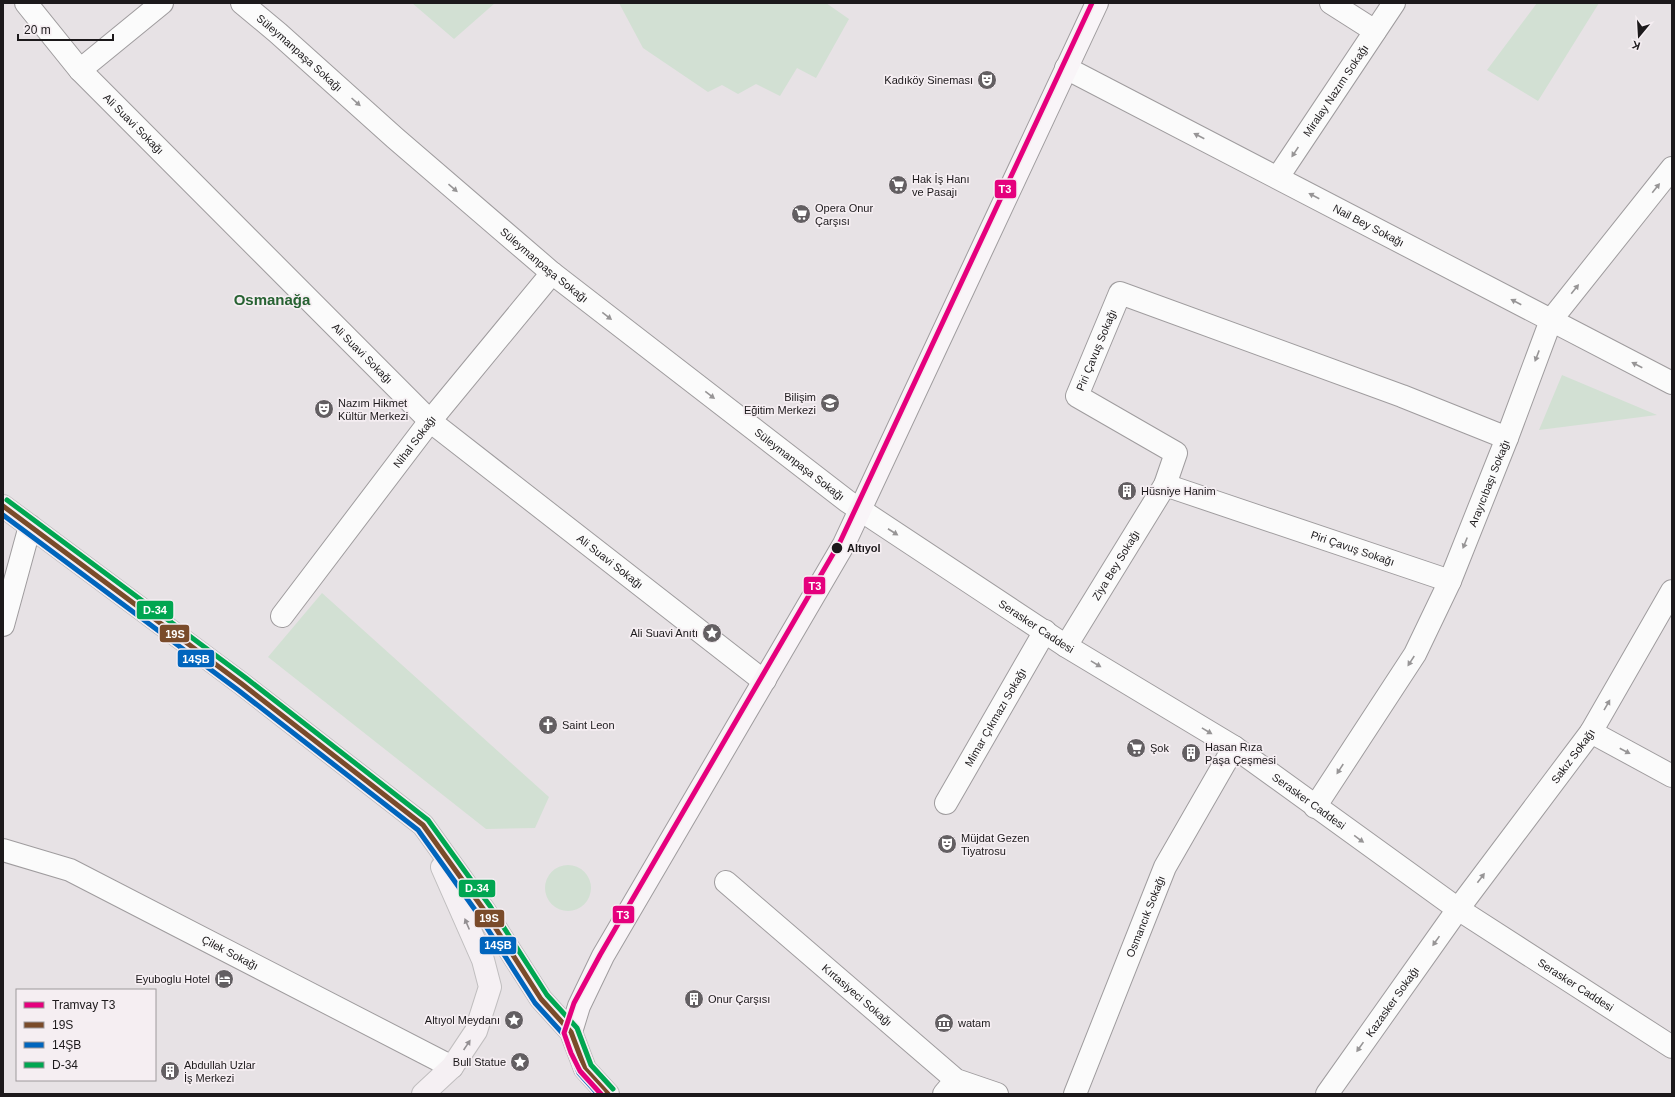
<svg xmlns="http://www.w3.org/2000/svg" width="1675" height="1097" viewBox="0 0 1675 1097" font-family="Helvetica,sans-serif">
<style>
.green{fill:#d2e0d3}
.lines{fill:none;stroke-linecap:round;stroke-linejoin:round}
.street-casing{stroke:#9f9c9e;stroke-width:24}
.secondary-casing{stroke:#9f9c9e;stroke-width:24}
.primary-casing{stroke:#c0bebf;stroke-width:24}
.street{stroke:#fbfbfb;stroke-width:22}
.secondary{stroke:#f9f5f8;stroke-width:22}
.primary{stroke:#f5f0f3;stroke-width:22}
.bus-1-casing{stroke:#f5eef2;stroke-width:8}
.bus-2-casing{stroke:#f5eef2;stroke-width:8}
.bus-3-casing{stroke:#f5eef2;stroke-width:8}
.bus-1{stroke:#7a4b2a;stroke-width:5}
.bus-2{stroke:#0065bd;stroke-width:5}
.bus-3{stroke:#00a651;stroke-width:5}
.tram-1-casing{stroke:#f5eef2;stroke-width:8}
.tram-1{stroke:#e5007d;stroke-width:5}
.oneway{fill:#979596}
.oneway2{fill:#938f92}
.stop-dot{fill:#1c191b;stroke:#f5eef2;stroke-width:1.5}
.labels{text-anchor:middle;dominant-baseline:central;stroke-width:3.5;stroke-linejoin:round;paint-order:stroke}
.street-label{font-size:11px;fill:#1c191b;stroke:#f5eef2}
.poi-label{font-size:11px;fill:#1c191b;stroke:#f5eef2;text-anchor:start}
.stop-label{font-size:11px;font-weight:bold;fill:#1c191b;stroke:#f5eef2;text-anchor:start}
.district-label{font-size:15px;font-weight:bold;fill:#276232;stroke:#f5eef2}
.line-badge{stroke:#f5eef2;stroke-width:1.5}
.badge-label{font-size:11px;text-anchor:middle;font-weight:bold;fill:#fff}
</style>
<rect width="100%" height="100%" fill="#e7e2e5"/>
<!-- green -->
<path class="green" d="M 412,3 L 495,3 L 454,39 Z
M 619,3 L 826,3 L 849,19 L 816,78 L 797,68 L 780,96 L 756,84 L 738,94 L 722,85 L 708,92 L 643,48 Z
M 1537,3 L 1599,3 L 1538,101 L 1487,70 Z
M 1562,375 L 1657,415 L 1539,430 Z
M 322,593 L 549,797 L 535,828 L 486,829 L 268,657 Z
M545 888a23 23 0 1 1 46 0a23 23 0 1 1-46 0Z"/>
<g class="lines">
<defs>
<g id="street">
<path id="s1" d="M 26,3 L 80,70 L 430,421 L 756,675 L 765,680"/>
<path id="s2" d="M 242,3 L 278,33 L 395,138 L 552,273 L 847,501 L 1066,646 L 1234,747 L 1458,909 L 1672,1047"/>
<path d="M 1331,3 L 1375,31"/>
<path id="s3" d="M 1066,68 L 1672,383"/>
<path d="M 80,70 L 162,3"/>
<path id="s4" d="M 1278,177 L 1394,3"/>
<path id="s5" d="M 1165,485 L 1450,581"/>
<path id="s6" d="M 282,616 L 430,421 L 552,273"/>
<path d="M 3,625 L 30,526"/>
<path id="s7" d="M 1066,646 L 1165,485 L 1176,453 L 1077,396 L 1120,293 L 1402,396 L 1507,438"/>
<path d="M 1591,732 L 1672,776"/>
<path id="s8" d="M 946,803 L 1045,631"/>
<path id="s9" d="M 1315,807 L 1415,654 L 1450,581 L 1507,438 L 1551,320 L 1672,168"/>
<path id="s10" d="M 3,850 L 70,870 L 452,1067"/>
<path id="s11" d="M 726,882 L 956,1080 L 997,1094"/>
<path d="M 944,1094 L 956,1080"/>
<path id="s12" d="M 1075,1094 L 1165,867 L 1234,747"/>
<path id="s13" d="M 1327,1094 L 1458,909 L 1591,732 L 1672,591"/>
</g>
<path id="secondary" d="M 571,1032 L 579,1006 L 603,956 L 844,544 L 1097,3"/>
<path id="primary" d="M 3,506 L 242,684 L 423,825 L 484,910 L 541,999 L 571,1032 L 585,1069 L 608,1094
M 423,1094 L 452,1067 L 476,1031 L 490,987 L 483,960 L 442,867"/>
</defs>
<!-- street casing -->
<use href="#street" class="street-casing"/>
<!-- secondary casing -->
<use href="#secondary" class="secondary-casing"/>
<!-- primary casing -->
<use href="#primary" class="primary-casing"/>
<!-- street -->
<use href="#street" class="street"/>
<!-- secondary -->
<use href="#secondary" class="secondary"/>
<!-- primary -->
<use href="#primary" class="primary"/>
<defs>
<path id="bus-1" d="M 3,506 L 242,684 L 423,825 L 484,910 L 541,999 L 571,1032 L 585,1069 L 608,1094"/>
<path id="bus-2" d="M 3,515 L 238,690 L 418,830 L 478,914 L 535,1003 L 565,1036 L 579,1073 L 598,1094"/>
<path id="bus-3" d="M 7,500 L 246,678 L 428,820 L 490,906 L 547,995 L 577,1028 L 591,1065 L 613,1089"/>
</defs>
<!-- bus-1 casing -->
<use href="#bus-1" class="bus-1-casing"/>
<!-- bus-2 casing -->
<use href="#bus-2" class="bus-2-casing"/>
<!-- bus-3 casing -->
<use href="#bus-3" class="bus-3-casing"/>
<!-- bus-1 -->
<use href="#bus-1" class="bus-1"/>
<!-- bus-2 -->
<use href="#bus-2" class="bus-2"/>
<!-- bus-3 -->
<use href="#bus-3" class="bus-3"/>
<defs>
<path id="tram-1" d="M 601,1094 L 580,1071 L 571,1053 L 564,1033 L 574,1003 L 600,955 L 840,542 L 1092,3"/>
</defs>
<!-- tram-1 casing -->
<use href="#tram-1" class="tram-1-casing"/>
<!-- tram-1 -->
<use href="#tram-1" class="tram-1"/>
</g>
<!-- one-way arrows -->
<defs><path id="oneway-solid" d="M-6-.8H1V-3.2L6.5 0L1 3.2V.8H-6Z"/></defs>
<g class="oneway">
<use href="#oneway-solid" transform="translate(356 102) rotate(42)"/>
<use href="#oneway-solid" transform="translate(1199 136) rotate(-153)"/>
<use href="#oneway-solid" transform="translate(1295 152) rotate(124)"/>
<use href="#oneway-solid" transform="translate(453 188) rotate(41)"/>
<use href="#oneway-solid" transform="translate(1656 188) rotate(-51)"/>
<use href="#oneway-solid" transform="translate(1314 196) rotate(-152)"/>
<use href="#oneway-solid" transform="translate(1575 289) rotate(-51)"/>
<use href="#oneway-solid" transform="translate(1516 302) rotate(-152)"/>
<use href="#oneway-solid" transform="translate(607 316) rotate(38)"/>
<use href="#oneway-solid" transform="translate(1537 356) rotate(111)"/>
<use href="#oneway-solid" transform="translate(1637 365) rotate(-153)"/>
<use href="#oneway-solid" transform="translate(710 395) rotate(38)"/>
<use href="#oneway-solid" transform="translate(893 532) rotate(33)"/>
<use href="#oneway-solid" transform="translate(1465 543) rotate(112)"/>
<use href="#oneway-solid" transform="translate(1411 661) rotate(123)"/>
<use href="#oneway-solid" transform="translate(1096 664) rotate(31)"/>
<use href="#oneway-solid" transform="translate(1607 705) rotate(-60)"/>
<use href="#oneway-solid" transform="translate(1207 731) rotate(31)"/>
<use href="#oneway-solid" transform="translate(1625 751) rotate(28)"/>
<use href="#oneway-solid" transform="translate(1340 769) rotate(123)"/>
<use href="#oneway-solid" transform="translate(1359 839) rotate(36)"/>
<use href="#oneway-solid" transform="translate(1481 878) rotate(-53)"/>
<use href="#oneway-solid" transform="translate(1436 941) rotate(125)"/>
<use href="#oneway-solid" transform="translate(1360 1047) rotate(125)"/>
</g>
<g class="oneway2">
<use href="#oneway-solid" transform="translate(467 924) rotate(-113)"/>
<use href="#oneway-solid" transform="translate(467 1045) rotate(-56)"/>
</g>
<!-- icons -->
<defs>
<symbol id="theatre-disc" viewBox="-11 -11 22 22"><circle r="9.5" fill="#635f62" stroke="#f5eef2"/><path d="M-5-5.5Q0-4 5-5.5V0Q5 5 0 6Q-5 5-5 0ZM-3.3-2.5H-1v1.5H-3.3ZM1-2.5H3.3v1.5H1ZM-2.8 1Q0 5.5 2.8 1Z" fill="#fff"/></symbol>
<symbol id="supermarket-disc" viewBox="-11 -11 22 22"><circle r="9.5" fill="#635f62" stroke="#f5eef2"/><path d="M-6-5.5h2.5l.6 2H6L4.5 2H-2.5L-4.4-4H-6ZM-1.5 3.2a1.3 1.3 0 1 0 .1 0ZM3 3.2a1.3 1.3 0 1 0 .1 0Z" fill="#fff"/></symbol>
<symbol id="school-disc" viewBox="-11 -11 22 22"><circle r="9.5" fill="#635f62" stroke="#f5eef2"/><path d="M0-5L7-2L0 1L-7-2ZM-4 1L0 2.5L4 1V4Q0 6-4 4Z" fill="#fff"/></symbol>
<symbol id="building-disc" viewBox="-11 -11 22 22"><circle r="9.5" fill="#635f62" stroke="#f5eef2"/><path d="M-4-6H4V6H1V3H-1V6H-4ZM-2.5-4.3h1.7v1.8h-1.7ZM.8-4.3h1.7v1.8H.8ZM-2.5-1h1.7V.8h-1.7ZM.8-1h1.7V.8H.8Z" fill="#fff"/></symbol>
<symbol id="sight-disc" viewBox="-11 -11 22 22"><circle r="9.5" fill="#635f62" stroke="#f5eef2"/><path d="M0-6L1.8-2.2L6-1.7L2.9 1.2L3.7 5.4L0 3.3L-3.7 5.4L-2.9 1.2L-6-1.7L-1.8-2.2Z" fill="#fff"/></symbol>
<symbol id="church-disc" viewBox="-11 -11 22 22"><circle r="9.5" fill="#635f62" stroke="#f5eef2"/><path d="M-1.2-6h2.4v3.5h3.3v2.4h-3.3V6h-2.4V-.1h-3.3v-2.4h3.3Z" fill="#fff"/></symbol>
<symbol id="hotel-disc" viewBox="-11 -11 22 22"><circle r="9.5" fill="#635f62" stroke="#f5eef2"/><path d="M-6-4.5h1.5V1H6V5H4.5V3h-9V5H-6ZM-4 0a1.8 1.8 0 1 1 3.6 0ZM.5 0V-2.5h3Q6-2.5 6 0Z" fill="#fff"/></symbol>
<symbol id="museum-disc" viewBox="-11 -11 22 22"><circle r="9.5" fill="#635f62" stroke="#f5eef2"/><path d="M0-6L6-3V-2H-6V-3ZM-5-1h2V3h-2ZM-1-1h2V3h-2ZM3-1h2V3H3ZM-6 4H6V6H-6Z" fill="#fff"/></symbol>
</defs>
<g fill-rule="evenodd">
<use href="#theatre-disc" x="976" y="69" width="22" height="22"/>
<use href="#supermarket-disc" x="887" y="174" width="22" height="22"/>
<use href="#supermarket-disc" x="790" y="203" width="22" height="22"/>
<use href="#school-disc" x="819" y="392" width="22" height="22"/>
<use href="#theatre-disc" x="313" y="398" width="22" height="22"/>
<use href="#building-disc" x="1116" y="480" width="22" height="22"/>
<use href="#sight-disc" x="701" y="622" width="22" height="22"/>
<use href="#church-disc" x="537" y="714" width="22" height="22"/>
<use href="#supermarket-disc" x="1125" y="737" width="22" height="22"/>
<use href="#building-disc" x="1180" y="742" width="22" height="22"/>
<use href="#theatre-disc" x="936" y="833" width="22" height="22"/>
<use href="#hotel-disc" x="213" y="968" width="22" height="22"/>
<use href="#building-disc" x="683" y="988" width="22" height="22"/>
<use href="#sight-disc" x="503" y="1009" width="22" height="22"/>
<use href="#museum-disc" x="933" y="1012" width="22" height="22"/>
<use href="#sight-disc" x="509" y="1051" width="22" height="22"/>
<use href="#building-disc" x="159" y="1060" width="22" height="22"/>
</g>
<!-- markers -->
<circle class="stop-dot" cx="837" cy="548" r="6"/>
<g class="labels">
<!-- street labels -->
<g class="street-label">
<text stroke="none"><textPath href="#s2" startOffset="76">Süleymanpaşa Sokağı</textPath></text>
<text stroke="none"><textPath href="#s4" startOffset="104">Miralay Nazım Sokağı</textPath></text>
<text stroke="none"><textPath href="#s1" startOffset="162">Ali Suavi Sokağı</textPath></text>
<text stroke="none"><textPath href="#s3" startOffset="341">Nail Bey Sokağı</textPath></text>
<text stroke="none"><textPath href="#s2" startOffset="400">Süleymanpaşa Sokağı</textPath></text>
<text stroke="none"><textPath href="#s7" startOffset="387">Piri Çavuş Sokağı</textPath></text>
<text stroke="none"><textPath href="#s1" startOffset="486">Ali Suavi Sokağı</textPath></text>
<text stroke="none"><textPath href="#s6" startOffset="219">Nihal Sokağı</textPath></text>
<text stroke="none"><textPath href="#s2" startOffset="724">Süleymanpaşa Sokağı</textPath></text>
<text stroke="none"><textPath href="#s9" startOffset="369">Arayıcıbaşı Sokağı</textPath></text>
<text stroke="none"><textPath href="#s5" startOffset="198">Piri Çavuş Sokağı</textPath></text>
<text stroke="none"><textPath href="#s1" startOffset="810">Ali Suavi Sokağı</textPath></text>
<text stroke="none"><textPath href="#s7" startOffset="95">Ziya Bey Sokağı</textPath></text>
<text stroke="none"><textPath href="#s2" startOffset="1011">Serasker Caddesi</textPath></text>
<text stroke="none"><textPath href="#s8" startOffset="99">Mimar Çıkmazı Sokağı</textPath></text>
<text stroke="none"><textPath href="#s13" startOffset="418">Sakız Sokağı</textPath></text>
<text stroke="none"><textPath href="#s2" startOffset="1335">Serasker Caddesi</textPath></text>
<text stroke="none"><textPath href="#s12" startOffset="191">Osmancık Sokağı</textPath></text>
<text stroke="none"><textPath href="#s10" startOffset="250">Çilek Sokağı</textPath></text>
<text stroke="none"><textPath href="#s2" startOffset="1659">Serasker Caddesi</textPath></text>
<text stroke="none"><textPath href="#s11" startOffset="173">Kırtasiyeci Sokağı</textPath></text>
<text stroke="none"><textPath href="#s13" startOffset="113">Kazasker Sokağı</textPath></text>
</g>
<!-- poi labels -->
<g class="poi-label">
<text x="973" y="80" text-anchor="end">Kadıköy Sineması</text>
<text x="912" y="179">Hak İş Hanı<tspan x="912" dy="13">ve Pasajı</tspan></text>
<text x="815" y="208">Opera Onur<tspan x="815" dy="13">Çarşısı</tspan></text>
<text x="816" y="397" text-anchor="end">Bilişim<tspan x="816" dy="13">Eğitim Merkezi</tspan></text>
<text x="338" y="403">Nazım Hikmet<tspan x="338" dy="13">Kültür Merkezi</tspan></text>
<text x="1141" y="491">Hüsniye Hanim</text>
<text x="698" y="633" text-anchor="end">Ali Suavi Anıtı</text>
<text x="562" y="725">Saint Leon</text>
<text x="1205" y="747">Hasan Rıza<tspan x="1205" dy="13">Paşa Çeşmesi</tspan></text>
<text x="1150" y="748">Şok</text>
<text x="961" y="838">Müjdat Gezen<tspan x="961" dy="13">Tiyatrosu</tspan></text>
<text x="210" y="979" text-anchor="end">Eyuboglu Hotel</text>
<text x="708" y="999">Onur Çarşısı</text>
<text x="500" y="1020" text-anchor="end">Altıyol Meydanı</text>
<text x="958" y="1023">watam</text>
<text x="506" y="1062" text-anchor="end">Bull Statue</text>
<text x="184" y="1065">Abdullah Uzlar<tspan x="184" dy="13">İş Merkezi</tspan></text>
</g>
<!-- stop labels -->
<g class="stop-label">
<text x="847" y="548">Altıyol</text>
</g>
<!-- district labels -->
<g class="district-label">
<text x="272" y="299">Osmanağa</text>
</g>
</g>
<g class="line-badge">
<rect x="994" y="179" width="23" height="20" rx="4" fill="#e5007d"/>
<rect x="803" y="576" width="23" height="19" rx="4" fill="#e5007d"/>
<rect x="136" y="600" width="38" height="20" rx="4" fill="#00a651"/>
<rect x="159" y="624" width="31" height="19" rx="4" fill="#7a4b2a"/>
<rect x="177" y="649" width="38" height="19" rx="4" fill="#0065bd"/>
<rect x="458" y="879" width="38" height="19" rx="4" fill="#00a651"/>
<rect x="612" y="905" width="23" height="19" rx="4" fill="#e5007d"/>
<rect x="474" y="909" width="31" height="19" rx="4" fill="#7a4b2a"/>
<rect x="479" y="936" width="38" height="19" rx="4" fill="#0065bd"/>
</g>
<g class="badge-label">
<text x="1005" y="193">T3</text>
<text x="815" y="590">T3</text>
<text x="155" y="614">D-34</text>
<text x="175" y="638">19S</text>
<text x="196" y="663">14ŞB</text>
<text x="477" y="892">D-34</text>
<text x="623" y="919">T3</text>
<text x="489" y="922">19S</text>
<text x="498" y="949">14ŞB</text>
</g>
<!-- border -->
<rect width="1675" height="1097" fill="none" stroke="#1c191b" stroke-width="8"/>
<!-- legend -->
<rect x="16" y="989" width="140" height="92" fill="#f5eef2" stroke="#9e999c"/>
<rect x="24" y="1002" width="20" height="6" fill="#e5007d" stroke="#9e999c"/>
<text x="52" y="1009" font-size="12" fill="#1c191b">Tramvay T3</text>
<rect x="24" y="1022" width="20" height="6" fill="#7a4b2a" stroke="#9e999c"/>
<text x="52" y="1029" font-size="12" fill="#1c191b">19S</text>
<rect x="24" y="1042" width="20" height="6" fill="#0065bd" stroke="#9e999c"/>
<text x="52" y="1049" font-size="12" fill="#1c191b">14ŞB</text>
<rect x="24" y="1062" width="20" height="6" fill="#00a651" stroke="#9e999c"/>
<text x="52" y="1069" font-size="12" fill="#1c191b">D-34</text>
<!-- north arrow -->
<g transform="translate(1639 36) rotate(198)" stroke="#f5eef2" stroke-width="3" paint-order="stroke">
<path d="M0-3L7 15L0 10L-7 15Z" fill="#1c191b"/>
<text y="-6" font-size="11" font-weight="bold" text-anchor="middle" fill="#1c191b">K</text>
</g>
<!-- scale -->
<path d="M18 34v6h95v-6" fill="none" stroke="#1c191b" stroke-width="2"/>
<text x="24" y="34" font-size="12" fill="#1c191b" stroke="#f5eef2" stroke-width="3" paint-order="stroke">20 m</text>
</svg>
